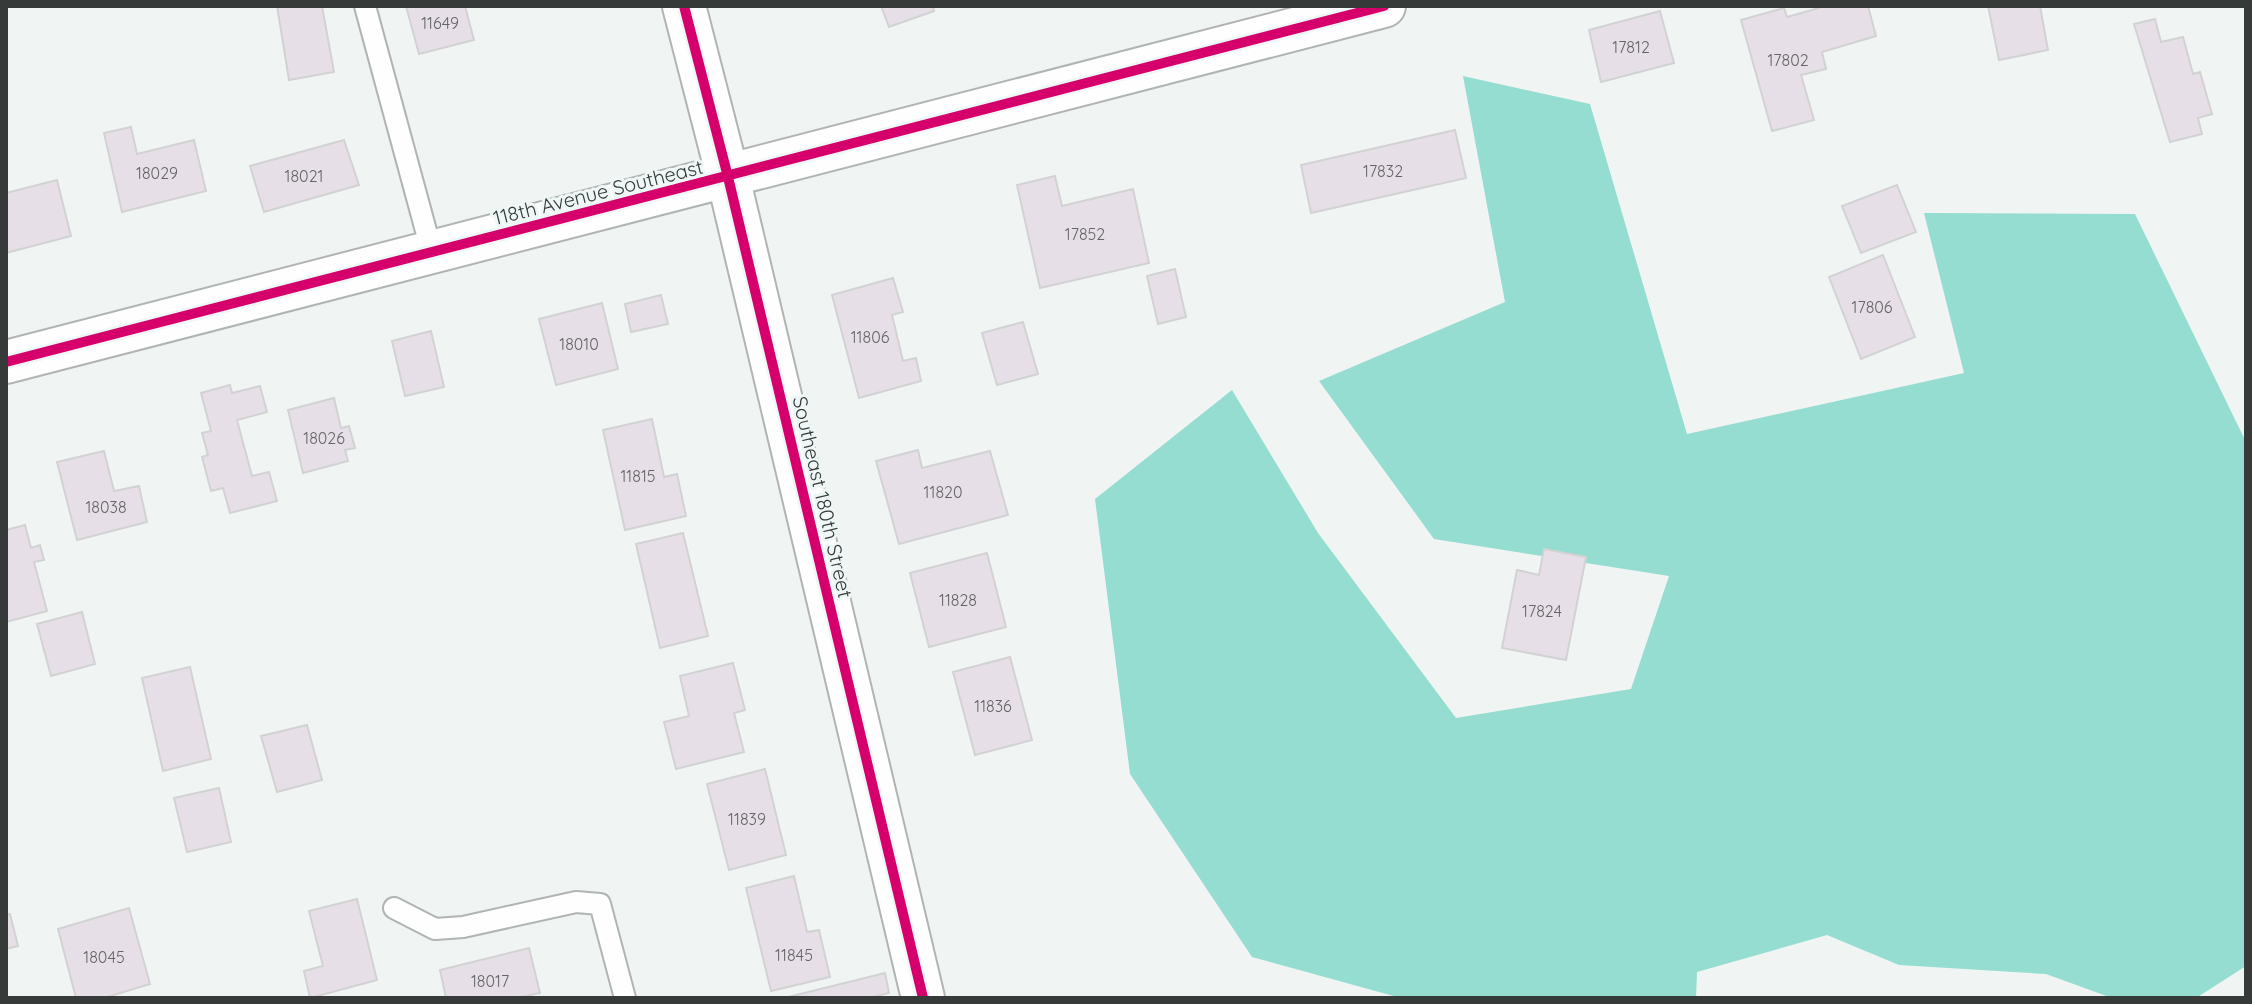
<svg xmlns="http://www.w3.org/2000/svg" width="2252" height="1004" viewBox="0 0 2252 1004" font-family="Quicksand,sans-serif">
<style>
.forest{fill:#95ddd0}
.building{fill:#e7dfe7;stroke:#d2d2d3;stroke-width:2}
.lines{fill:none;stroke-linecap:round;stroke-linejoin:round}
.lane-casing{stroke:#b0b4b3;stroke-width:24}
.street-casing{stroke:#b0b4b3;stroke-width:46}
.lane{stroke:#fdfefd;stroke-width:20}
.street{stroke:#fdfefd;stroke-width:42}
.cycleway-casing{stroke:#eef7f5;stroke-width:15}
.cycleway{stroke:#d6006c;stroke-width:10}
.labels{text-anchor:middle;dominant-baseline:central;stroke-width:6;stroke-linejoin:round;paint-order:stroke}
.number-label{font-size:16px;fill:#646566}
.street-label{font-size:20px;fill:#363a39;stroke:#eef7f5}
</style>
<rect width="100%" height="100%" fill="#f0f5f4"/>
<!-- forest -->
<path class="forest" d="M 1463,76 L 1590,104 L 1687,434 L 1964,373 L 1924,213 L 2135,214 L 2246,442 L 2246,966 L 2196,998 L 2112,998 L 2046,974 L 1899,965 L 1827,935 L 1697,972 L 1696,998 L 1401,998 L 1252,957 L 1130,774 L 1095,499 L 1232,390 L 1318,533 L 1456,718 L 1631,689 L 1669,576 L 1434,539 L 1319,381 L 1505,302 Z"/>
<!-- building -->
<path class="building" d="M 277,6 L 322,6 L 334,72 L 289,80 Z
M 406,6 L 465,6 L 474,40 L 419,54 Z
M 881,6 L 933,6 L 934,11 L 889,27 Z
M 1819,6 L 1868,6 L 1876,36 L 1822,52 L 1826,69 L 1801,75 L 1814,120 L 1772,131 L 1741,20 L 1784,8 L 1787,17 L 1819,8 Z
M 1988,6 L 2040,6 L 2048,50 L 1999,60 Z
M 1660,11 L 1674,63 L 1601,82 L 1589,30 Z
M 2155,19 L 2161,42 L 2183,37 L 2193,74 L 2200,72 L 2212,114 L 2198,118 L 2202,134 L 2170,142 L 2134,24 Z
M 131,127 L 137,154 L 194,140 L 206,191 L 122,212 L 104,133 Z
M 1455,130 L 1466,178 L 1311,213 L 1301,165 Z
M 344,140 L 359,185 L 264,212 L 250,166 Z
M 1055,176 L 1062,206 L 1133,189 L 1149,263 L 1040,288 L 1017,185 Z
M 57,180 L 71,236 L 6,253 L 6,193 Z
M 1897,185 L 1916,232 L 1861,253 L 1842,206 Z
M 1883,255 L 1915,337 L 1861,359 L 1829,277 Z
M 1175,269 L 1186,317 L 1158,324 L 1147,276 Z
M 893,278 L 903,312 L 892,315 L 903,361 L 916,358 L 921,381 L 859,398 L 832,295 Z
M 661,295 L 668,324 L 631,332 L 625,304 Z
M 602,303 L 618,369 L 556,385 L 539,319 Z
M 1023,322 L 1038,374 L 997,385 L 982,333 Z
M 431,331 L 444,387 L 405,396 L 392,341 Z
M 230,385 L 232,393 L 260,386 L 267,412 L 237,420 L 252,476 L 269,472 L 277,501 L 230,513 L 223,488 L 211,491 L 202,457 L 208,455 L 202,433 L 211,431 L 201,393 Z
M 334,398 L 341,428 L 349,426 L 355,448 L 345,450 L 348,461 L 303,473 L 288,410 Z
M 652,419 L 664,477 L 677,474 L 686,516 L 625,530 L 603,430 Z
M 918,450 L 922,468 L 990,451 L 1008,515 L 899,544 L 876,461 Z
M 104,451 L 114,491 L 139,486 L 147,522 L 77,540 L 57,462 Z
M 25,525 L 31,548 L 40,545 L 44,560 L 34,562 L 47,611 L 6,622 L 6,530 Z
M 683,533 L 708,636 L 660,648 L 636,544 Z
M 1544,549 L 1586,557 L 1566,660 L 1502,648 L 1517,570 L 1539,575 Z
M 987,553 L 1006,627 L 929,647 L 910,573 Z
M 82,612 L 95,664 L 51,676 L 37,624 Z
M 1010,657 L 1032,740 L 975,755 L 953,672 Z
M 733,663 L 745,710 L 734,713 L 744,752 L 676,769 L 664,722 L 689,716 L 680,676 Z
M 190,667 L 211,759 L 163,771 L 142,678 Z
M 307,725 L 322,780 L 277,792 L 261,736 Z
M 765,769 L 786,855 L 729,870 L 707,784 Z
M 219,788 L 231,842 L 187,852 L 174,798 Z
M 794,876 L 807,932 L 819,930 L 830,977 L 771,991 L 746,888 Z
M 357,899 L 377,980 L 310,998 L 304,971 L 323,966 L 309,911 Z
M 129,908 L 150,984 L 104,998 L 76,998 L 58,929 Z
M 10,914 L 18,946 L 6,949 L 6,915 Z
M 529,948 L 540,993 L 517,998 L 446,998 L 440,970 Z
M 885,973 L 889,993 L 868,998 L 784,998 Z"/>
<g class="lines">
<defs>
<path id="lane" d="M 365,6 L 432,253
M 394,908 L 435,929 L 463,927 L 576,902 L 600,904 L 625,998"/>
<path id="street" d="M 684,6 L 728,177 L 923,998
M 6,362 L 1384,6"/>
</defs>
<!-- lane casing -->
<use href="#lane" class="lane-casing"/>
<!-- street casing -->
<use href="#street" class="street-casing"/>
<!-- lane -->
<use href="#lane" class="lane"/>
<!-- street -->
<use href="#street" class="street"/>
<defs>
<path id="cycleway" d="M 684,6 L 728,177 L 923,998
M 6,362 L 1384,6"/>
</defs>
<!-- cycleway casing -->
<use href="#cycleway" class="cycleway-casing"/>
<!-- cycleway -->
<use href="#cycleway" class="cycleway"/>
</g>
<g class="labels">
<!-- number labels -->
<g class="number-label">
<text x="440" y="23">11649</text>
<text x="1631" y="47">17812</text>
<text x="1788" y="60">17802</text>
<text x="1383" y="171">17832</text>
<text x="157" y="173">18029</text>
<text x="304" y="176">18021</text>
<text x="1085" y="234">17852</text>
<text x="1872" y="307">17806</text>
<text x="870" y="337">11806</text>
<text x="579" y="344">18010</text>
<text x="324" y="438">18026</text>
<text x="638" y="476">11815</text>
<text x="943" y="492">11820</text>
<text x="106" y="507">18038</text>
<text x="958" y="600">11828</text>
<text x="1542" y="611">17824</text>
<text x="993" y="706">11836</text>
<text x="747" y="819">11839</text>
<text x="794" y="955">11845</text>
<text x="104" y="957">18045</text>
<text x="490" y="981">18017</text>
</g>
<!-- street labels -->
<g class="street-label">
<text transform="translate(598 192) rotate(-14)">118th Avenue Southeast</text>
<text transform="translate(823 497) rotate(77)">Southeast 180th Street</text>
</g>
</g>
<!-- border -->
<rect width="2252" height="1004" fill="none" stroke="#363a39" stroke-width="16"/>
</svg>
